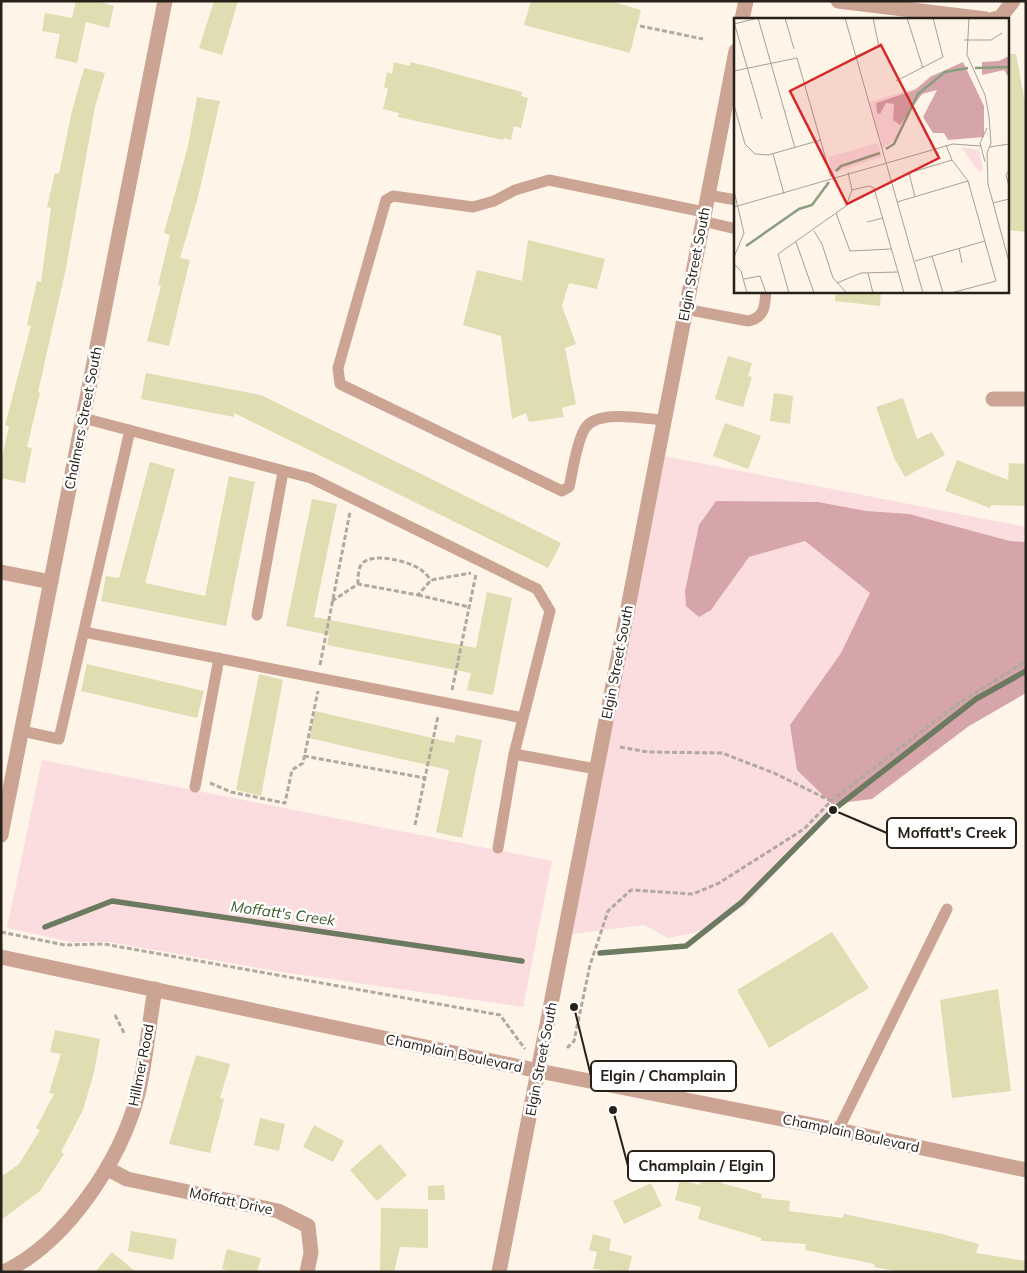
<svg xmlns="http://www.w3.org/2000/svg" width="1027" height="1273" viewBox="0 0 1027 1273" font-family="Mulish,sans-serif">
<style>
.green{fill:#fbdddf}
.forest{fill:#d5a5aa}
.lines{fill:none;stroke-linecap:round;stroke-linejoin:round}
.stream{stroke:#6c7a5f;stroke-width:5.5}
.building{fill:#e0ddb2}
.path{stroke:#b1a89e;stroke-width:3;stroke-dasharray:5 2.5;stroke-linecap:butt}
.service{stroke:#cca494;stroke-width:11}
.minor{stroke:#cca494;stroke-width:15}
.tertiary{stroke:#cca494;stroke-width:15}
.labels{text-anchor:middle;dominant-baseline:central;stroke-width:5;stroke-linejoin:round;paint-order:stroke}
.street-label{font-size:14px;fill:#262019;stroke:#fff}
.water-label{font-size:15px;font-style:italic;fill:#3d5c28;stroke:#fff}
.inset-river{fill:none;stroke:#8aa07d;stroke-width:2.5}
.inset-road{fill:none;stroke:#a89f95;stroke-width:1}
.view{fill:#d62828;fill-opacity:0.15;stroke:#d62828;stroke-width:2.5}
.inset-edge{fill:none;stroke:#262019;stroke-width:2.5}
.leader{fill:none;stroke:#262019;stroke-width:2}
.callout-dot{fill:#262019;stroke:#fff;stroke-width:2}
.callout{fill:#fff;stroke:#262019;stroke-width:2}
.callout-label{font-size:15px;text-anchor:middle;font-weight:bold;fill:#262019}
</style>
<rect width="100%" height="100%" fill="#fef4e8"/>
<!-- green -->
<path class="green" d="M 659,455 L 1026,527 L 1026,670 L 983,695 L 826,819 L 746,905 L 698,932 L 668,938 L 644,925 L 565,935 Z
M 42,760 L 552,861 L 523,1007 L 282,972 L 109,942 L 71,942 L 7,928 Z"/>
<!-- forest -->
<path class="forest" d="M 716,501 L 818,502 L 866,511 L 909,514 L 1010,541 L 1026,542 L 1026,693 L 969,726 L 872,799 L 832,804 L 797,770 L 790,725 L 841,653 L 870,593 L 805,541 L 749,557 L 711,610 L 699,617 L 686,606 L 685,591 L 699,525 Z"/>
<g class="lines">
<!-- stream -->
<path class="stream" d="M 45,927 L 112,901 L 522,961
M 600,953 L 686,946 L 742,902 L 833,810 L 976,699 L 1026,671"/>
</g>
<!-- building -->
<path class="building" d="M 76,1 L 96,1 L 114,6 L 109,28 L 86,22 L 77,63 L 55,58 L 60,34 L 42,31 L 45,13 L 72,18 Z
M 214,1 L 238,1 L 222,55 L 199,48 Z
M 531,1 L 610,1 L 641,10 L 630,53 L 524,25 Z
M 1008,54 L 1016,54 L 1026,108 L 1026,232 L 1008,230 Z
M 394,62 L 410,66 L 410,62 L 431,67 L 522,92 L 521,96 L 528,98 L 521,128 L 514,126 L 511,140 L 504,138 L 503,140 L 398,117 L 399,113 L 383,109 L 388,89 L 384,87 L 387,72 L 392,74 Z
M 84,68 L 105,73 L 95,107 L 66,268 L 38,392 L 40,393 L 27,447 L 32,448 L 25,483 L 1,478 L 1,462 L 9,426 L 5,425 L 31,326 L 27,325 L 37,281 L 41,282 L 51,208 L 47,207 L 55,173 L 59,174 L 71,115 Z
M 197,97 L 220,101 L 198,197 L 180,258 L 190,260 L 169,346 L 147,341 L 161,286 L 158,285 L 170,235 L 164,233 L 188,146 Z
M 528,240 L 605,259 L 597,289 L 569,283 L 562,306 L 576,344 L 565,348 L 576,404 L 562,408 L 564,417 L 529,422 L 526,413 L 512,419 L 501,336 L 463,325 L 477,270 L 522,281 Z
M 836,291 L 881,291 L 880,306 L 835,301 Z
M 728,356 L 752,363 L 748,376 L 752,377 L 743,407 L 715,399 Z
M 146,373 L 261,395 L 561,543 L 548,568 L 234,413 L 234,417 L 141,399 Z
M 774,393 L 793,396 L 790,424 L 770,421 Z
M 903,398 L 917,439 L 932,432 L 945,455 L 905,477 L 894,458 L 876,407 Z
M 725,423 L 761,436 L 748,469 L 713,456 Z
M 957,460 L 1008,480 L 1009,463 L 1026,464 L 1026,506 L 991,505 L 990,508 L 945,491 Z
M 150,462 L 175,469 L 145,583 L 205,596 L 229,476 L 255,482 L 226,626 L 101,601 L 106,576 L 119,578 Z
M 312,499 L 337,504 L 314,617 L 476,648 L 487,592 L 512,598 L 493,695 L 467,690 L 471,673 L 327,645 L 329,635 L 286,626 Z
M 87,664 L 204,691 L 197,718 L 81,691 Z
M 259,674 L 283,680 L 261,796 L 236,790 Z
M 315,711 L 454,743 L 456,735 L 482,740 L 462,838 L 436,832 L 449,770 L 309,738 Z
M 832,932 L 869,988 L 769,1048 L 737,990 Z
M 998,989 L 1011,1091 L 952,1098 L 940,1000 Z
M 55,1030 L 100,1039 L 94,1072 L 83,1110 L 61,1152 L 64,1154 L 40,1191 L 1,1220 L 1,1177 L 19,1164 L 40,1130 L 36,1128 L 54,1094 L 49,1093 L 61,1054 L 50,1052 Z
M 196,1055 L 230,1064 L 220,1098 L 224,1099 L 210,1153 L 169,1144 Z
M 260,1118 L 285,1124 L 279,1151 L 254,1145 Z
M 314,1125 L 344,1141 L 333,1162 L 303,1147 Z
M 380,1144 L 407,1175 L 377,1201 L 350,1170 Z
M 703,1173 L 723,1178 L 721,1183 L 762,1194 L 761,1198 L 790,1201 L 789,1211 L 843,1218 L 844,1214 L 942,1234 L 979,1244 L 976,1253 L 1026,1261 L 1026,1272 L 900,1272 L 874,1267 L 875,1264 L 805,1250 L 806,1244 L 761,1241 L 761,1238 L 698,1219 L 701,1207 L 675,1200 L 680,1180 L 700,1185 Z
M 651,1183 L 662,1206 L 624,1224 L 613,1201 Z
M 444,1185 L 445,1200 L 428,1200 L 428,1186 Z
M 381,1208 L 428,1209 L 428,1248 L 400,1247 L 394,1272 L 380,1272 Z
M 131,1231 L 177,1239 L 173,1260 L 128,1251 Z
M 593,1234 L 611,1239 L 609,1250 L 632,1256 L 628,1272 L 593,1269 L 597,1252 L 589,1250 Z
M 227,1249 L 261,1258 L 257,1272 L 232,1272 L 222,1269 Z
M 112,1252 L 136,1272 L 95,1272 Z"/>
<g class="lines">
<!-- path -->
<path class="path" d="M 640,26 L 703,39
M 358,584 C 358,578 358,569 361,565 C 370,551 408,561 420,569 C 424,572 428,576 431,580
M 418,595 L 469,607
M 332,601 L 358,584 L 418,595 L 431,580 L 471,573
M 320,665 L 350,512
M 452,690 L 476,574
M 620,747 L 648,752 L 722,753 L 774,773 L 831,801
M 304,756 L 425,778
M 210,783 L 231,792 L 285,803 L 292,770 L 303,763 L 318,691
M 415,825 L 438,716
M 1,932 L 65,945 L 104,944 L 500,1015 L 525,1049
M 115,1015 L 124,1033
M 567,1048 L 574,1041 L 590,965 L 608,911 L 631,890 L 693,894 L 719,883 L 804,829 L 831,801 L 956,705 L 1026,661"/>
<!-- service -->
<path class="service" d="M 708,195 L 736,200
M 703,221 L 736,229
M 685,309 L 748,321 C 765,318 765,305 766,291
M 83,418 L 311,478 L 537,589 L 550,611 L 514,754 L 596,769
M 664,420 C 643,419 595,408 584,430 C 576,445 573,470 569,487 L 562,491 L 340,384 L 338,368 L 386,200 L 393,196 L 473,207 L 494,201 L 515,190 L 549,180 L 704,212
M 257,615 L 283,472
M 84,632 L 523,718
M 22,731 L 59,739 L 130,430
M 195,787 L 219,658
M 498,848 L 514,754
M 838,1130 L 947,909"/>
<!-- minor -->
<path class="minor" d="M 838,1 L 986,19
M 994,19 L 1000,18 L 1013,1
M 993,399 L 1026,399
M 1,572 L 51,582
M 1,835 L 165,1
M 108,1169 L 127,1179 L 278,1211 L 308,1226 L 311,1253 L 307,1272
M 4,1272 C 67,1242 121,1160 138,1094 C 146,1060 149,1023 155,989"/>
<!-- tertiary -->
<path class="tertiary" d="M 742,19 L 746,1
M 1,957 L 539,1071 L 838,1130 L 1026,1170
M 499,1272 L 736,51"/>
</g>
<g class="labels">
<!-- street labels -->
<g class="street-label">
<text transform="translate(694 264) rotate(-79)">Elgin Street South</text>
<text transform="translate(83 418) rotate(-79)">Chalmers Street South</text>
<text transform="translate(617 662) rotate(-79)">Elgin Street South</text>
<text transform="translate(454 1053) rotate(12)">Champlain Boulevard</text>
<text transform="translate(541 1059) rotate(-79)">Elgin Street South</text>
<text transform="translate(141 1065) rotate(-79)">Hillmer Road</text>
<text transform="translate(851 1133) rotate(12)">Champlain Boulevard</text>
<text transform="translate(231 1201) rotate(12)">Moffatt Drive</text>
</g>
<!-- water labels -->
<g class="water-label">
<text transform="translate(283 913) rotate(8)">Moffatt's Creek</text>
</g>
</g>
<!-- overview -->
<g transform="translate(734 18)">
<rect width="275" height="275" fill="#fef4e8"/>
<path d="M 189,68 L 175,90 L 163,120 L 148,131 L 135,84 ZM 144,125 L 148,139 L 98,155 L 94,139 ZM 227,129 L 245,132 L 249,152 L 245,154 Z" fill="#fbdddf"/>
<path d="M 275,38 L 275,60 L 270,52 L 248,57 L 248,44 L 265,43 ZM 229,44 L 250,88 L 250,119 L 214,122 L 210,115 L 199,115 L 189,99 L 203,72 L 188,76 L 166,107 L 159,102 L 160,86 L 152,85 L 146,96 L 143,95 L 142,85 L 181,72 L 196,59 Z" fill="#d5a5aa"/>
<path class="inset-river" d="M 241,50 L 275,49M 152,131 L 160,126 L 184,76 L 211,54 L 234,50M 102,153 L 107,148 L 146,135M 12,228 L 65,191 L 78,187 L 95,164"/>
<path class="inset-road" d="M 24,0 L 61,130M 51,0 L 60,31M 111,0 L 189,275M 173,0 L 189,50M 235,0 L 233,37 L 251,77 L 255,98 L 257,125 L 253,135 L 254,166 L 275,244M 0,4 L 28,101M 0,6 L 24,0M 230,22 L 257,22 L 268,15M 122,38 L 145,29 L 139,0M 0,53 L 63,40 L 97,159M 162,63 L 209,39 L 199,0M 0,87 L 11,126 L 21,136 L 34,137 L 87,122M 212,127 L 218,142 L 234,163 L 262,263 L 217,275M 256,129 L 275,126M 39,136 L 50,176M 251,144 L 246,125 L 253,110M 275,152 L 272,157 L 275,168M 118,172 L 135,168 L 140,170 L 170,275M 0,173 L 10,215 L 0,239M 181,179 L 175,155 L 218,142M 163,184 L 234,163M 259,185 L 275,181M 0,189 L 219,126 L 247,128M 102,195 L 116,233 L 157,231M 133,204 L 149,200M 80,213 L 88,226 L 99,260 L 113,275M 62,224 L 80,275M 225,230 L 228,245M 198,238 L 209,275M 181,243 L 251,223M 0,246 L 7,253 L 13,275M 134,255 L 139,275M 10,261 L 26,258 L 32,275M 103,265 L 127,255 L 164,254M 55,275 L 44,236 L 112,188 L 118,172 L 114,154"/>
<path class="view" d="M 147,27 L 205,140 L 113,186 L 56,73 Z"/>
<rect width="275" height="275" class="inset-edge"/>
</g>
<!-- callouts -->
<path class="leader" d="M833 810L887 833M574 1007L591 1076M613 1110L628 1166"/>
<g class="callout-dot">
<circle cx="833" cy="810" r="5"/>
<circle cx="574" cy="1007" r="5"/>
<circle cx="613" cy="1110" r="5"/>
</g>
<g class="callout">
<rect x="887" y="818" width="129" height="30" rx="5"/>
<rect x="591" y="1061" width="145" height="30" rx="5"/>
<rect x="628" y="1151" width="146" height="30" rx="5"/>
</g>
<g class="callout-label">
<text x="952" y="838">Moffatt's Creek</text>
<text x="663" y="1081">Elgin / Champlain</text>
<text x="701" y="1171">Champlain / Elgin</text>
</g>
<!-- border -->
<rect width="1027" height="1273" fill="none" stroke="#262019" stroke-width="5"/>
</svg>
